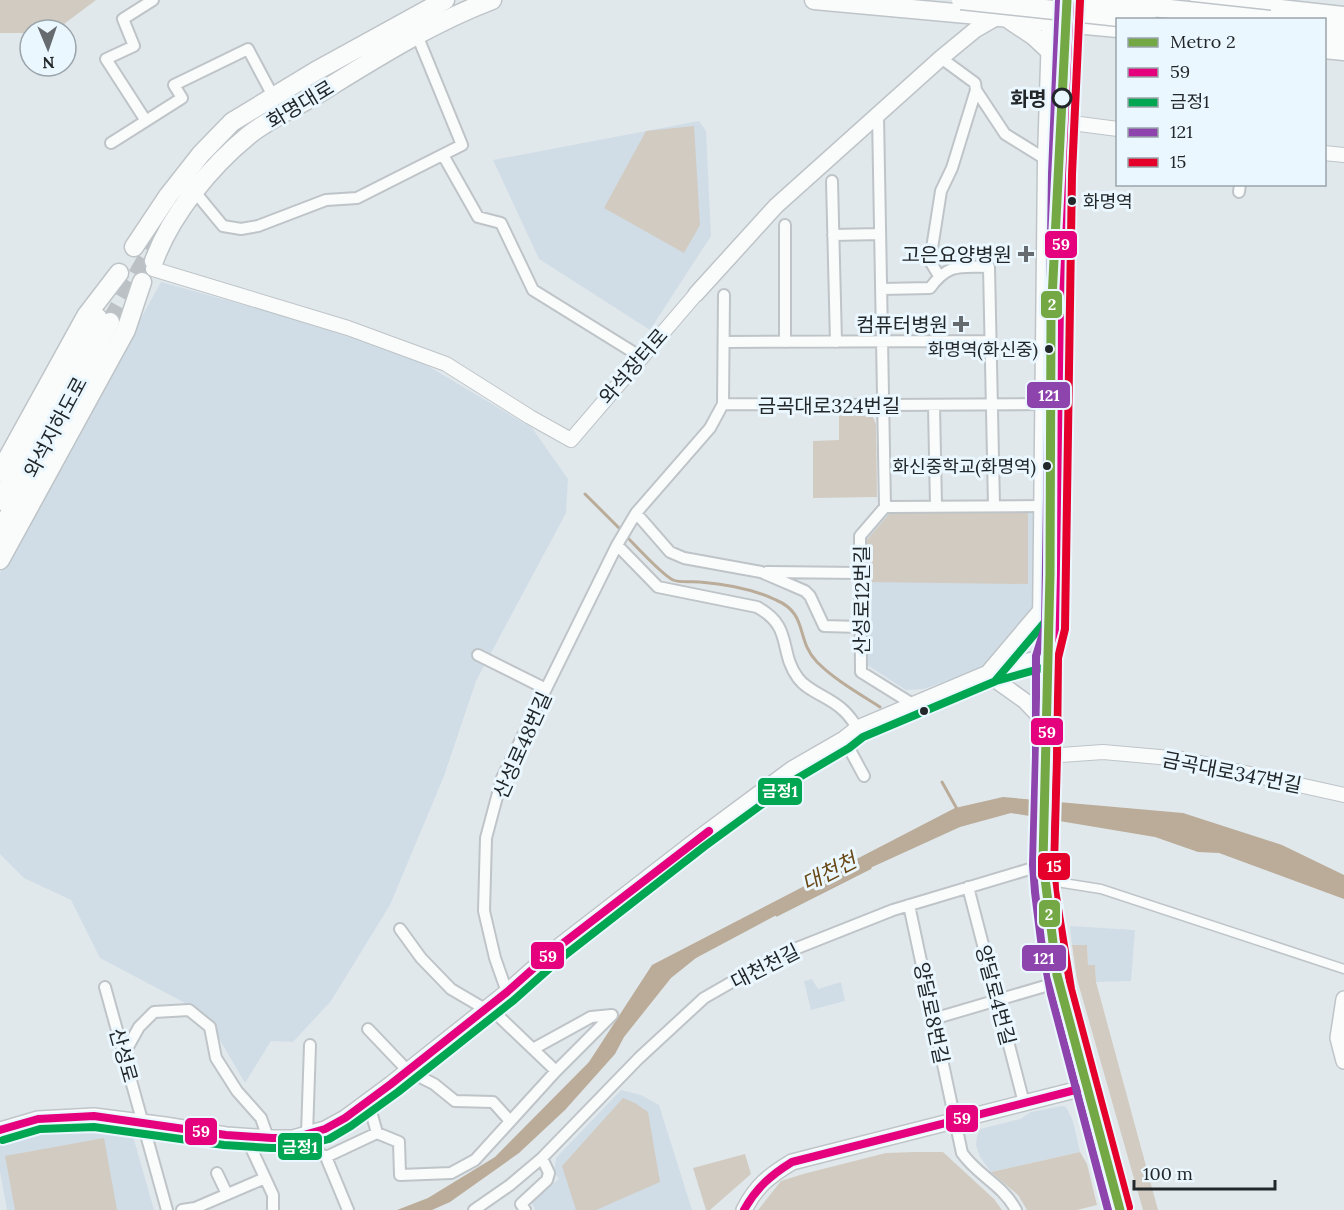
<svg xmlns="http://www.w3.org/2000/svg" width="1344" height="1210" viewBox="0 0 1344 1210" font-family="Lora,'Noto Sans KR',serif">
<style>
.built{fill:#d0dde6}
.green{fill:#d2cbc1}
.water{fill:#baac99}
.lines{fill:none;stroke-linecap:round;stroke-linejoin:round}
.stream{stroke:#baac99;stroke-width:3}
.trunk-tunnel{stroke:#bbc1c5;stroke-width:18;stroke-dasharray:18 9;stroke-linecap:butt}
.pedestrian-casing{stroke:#bec4c7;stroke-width:11}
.minor-casing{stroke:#bec4c7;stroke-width:14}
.tertiary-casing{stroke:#bec4c7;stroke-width:16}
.secondary-casing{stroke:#bec4c7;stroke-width:18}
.primary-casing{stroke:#bec4c7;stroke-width:21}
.trunk-casing{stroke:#bec4c7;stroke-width:21}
.pedestrian{stroke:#fafcfc;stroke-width:8}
.minor{stroke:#fafcfc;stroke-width:10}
.tertiary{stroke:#fafcfc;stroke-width:14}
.secondary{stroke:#fafcfc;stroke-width:15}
.primary{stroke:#fafcfc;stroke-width:18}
.trunk{stroke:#fafcfc;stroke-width:18}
.trunk-bridge-casing{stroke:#bec4c7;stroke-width:21;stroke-linecap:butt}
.trunk-bridge{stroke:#fafcfc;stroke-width:18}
.bus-1-casing{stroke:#eaf7ff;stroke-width:12}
.bus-2-casing{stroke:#eaf7ff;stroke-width:12}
.bus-3-casing{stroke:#eaf7ff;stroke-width:12}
.bus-4-casing{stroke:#eaf7ff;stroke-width:12}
.bus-1{stroke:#e5007d;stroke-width:8}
.bus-2{stroke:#00a651;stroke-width:8}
.bus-3{stroke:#8e44ad;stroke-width:8}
.bus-4{stroke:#e4002b;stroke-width:8}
.metro-1-casing{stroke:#eaf7ff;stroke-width:14}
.metro-1{stroke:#73a844;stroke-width:9}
.stop-dot{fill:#eaf7ff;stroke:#22272a;stroke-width:3}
.bus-dot{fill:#22272a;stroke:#eaf7ff;stroke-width:2}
.poi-dot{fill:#656b6e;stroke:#eaf7ff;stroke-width:2}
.labels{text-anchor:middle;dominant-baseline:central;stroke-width:6;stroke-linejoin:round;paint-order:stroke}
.bus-label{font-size:18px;fill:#22272a;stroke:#eaf7ff;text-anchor:end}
.stop-label{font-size:20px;font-weight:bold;fill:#22272a;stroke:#eaf7ff;text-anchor:end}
.street-label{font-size:20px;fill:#22272a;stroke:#eaf7ff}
.poi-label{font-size:20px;fill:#22272a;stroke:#eaf7ff;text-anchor:end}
.water-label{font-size:21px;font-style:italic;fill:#694715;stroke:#eaf7ff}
.line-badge{stroke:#eaf7ff;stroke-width:2}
.badge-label{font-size:16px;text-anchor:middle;font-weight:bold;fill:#fff}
</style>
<rect width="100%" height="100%" fill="#e1e8ec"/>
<!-- built -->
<path class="built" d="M 699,121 L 706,131 L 711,236 L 650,330 L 539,259 L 493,160 Z
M 161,282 L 280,315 L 413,357 L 532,428 L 568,479 L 566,513 L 476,681 L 444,776 L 390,905 L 331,1001 L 293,1042 L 271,1041 L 245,1083 L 204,1013 L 100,958 L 71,900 L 24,878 L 0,854 L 0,573 Z
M 886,510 L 1040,511 L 1037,603 L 982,670 L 923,689 L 906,690 L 866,664 L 863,538 Z
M 1070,926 L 1135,930 L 1131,981 L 1096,982 L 1095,965 L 1088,965 L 1087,945 L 1072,945 Z
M 812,979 L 818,989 L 841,982 L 845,1001 L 811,1010 L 804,981 Z
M 621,1090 L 641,1095 L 659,1105 L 692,1210 L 535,1210 L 531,1200 L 559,1179 L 554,1172 L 556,1158 Z
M 1062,1106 L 1066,1107 L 1073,1121 L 1080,1152 L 991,1172 L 980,1157 L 976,1145 L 977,1136 L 980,1129 L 1020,1119 L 1031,1112 Z
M 62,1127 L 131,1129 L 154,1210 L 7,1210 L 0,1172 L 0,1139 Z"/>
<!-- green -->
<path class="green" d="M 0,0 L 96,0 L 56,30 L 30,30 L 30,33 L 0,33 Z
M 694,126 L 700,225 L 684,253 L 604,208 L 646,131 Z
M 839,411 L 870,411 L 876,424 L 877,497 L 813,498 L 813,441 L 839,440 Z
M 1028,511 L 1028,584 L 866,582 L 865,542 L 890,513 Z
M 1072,945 L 1087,945 L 1088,965 L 1095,965 L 1096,982 L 1158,1210 L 1143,1210 L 1077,979 Z
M 623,1098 L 635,1103 L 648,1112 L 660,1182 L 596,1210 L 576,1210 L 562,1166 Z
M 104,1138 L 117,1210 L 15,1210 L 5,1156 Z
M 915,1152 L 943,1152 L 994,1199 L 1002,1210 L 758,1210 L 781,1181 L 803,1174 L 886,1153 Z
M 1080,1152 L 1087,1164 L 1097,1205 L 1077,1210 L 1027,1210 L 1018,1195 L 991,1172 Z
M 745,1154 L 751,1174 L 710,1210 L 706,1210 L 693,1168 Z"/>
<!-- water -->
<path class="water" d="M 1003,797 L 1183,813 L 1282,845 L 1344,875 L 1344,899 L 1219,853 L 1198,852 L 1155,837 L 1011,813 L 960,827 L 835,884 L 696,958 L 671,978 L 624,1037 L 615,1054 L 565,1110 L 519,1153 L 450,1202 L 432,1210 L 397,1210 L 428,1198 L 495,1157 L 589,1062 L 652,965 L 955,808 Z"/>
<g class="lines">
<!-- stream -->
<path class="stream" d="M 585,494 L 622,531
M 626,536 C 635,545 662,575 673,580 C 680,583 692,581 700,582 C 725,584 753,589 776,600 C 809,614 795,639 817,662 C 835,680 858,693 880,707
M 942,782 L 957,809
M 777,915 L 870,868"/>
<!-- trunk-tunnel -->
<path class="trunk-tunnel" d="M 285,104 L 351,64
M 110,322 L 157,240"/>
<defs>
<path id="pedestrian" d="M 1044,880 L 1101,889 L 1344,969"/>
<path id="minor" d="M 941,58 L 975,83 L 976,90
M 878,115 L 885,507 L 860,536 L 861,672 L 914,705
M 146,121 L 106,59 L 134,46 L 123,19 L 153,0
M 111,143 L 182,98 L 174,85 L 248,49 L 273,96
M 443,155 L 478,217 L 501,223 L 533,290 L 641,357
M 832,181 L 836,342
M 195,192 L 223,226 L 241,229 L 258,226 L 326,200 L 357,198 L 462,145 L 417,35
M 1239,192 L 1240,184
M 785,225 L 785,342
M 833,235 L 880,234
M 939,276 L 930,261 L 941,191 L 952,168 L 976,90 L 1005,134 L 1047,160
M 882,289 L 930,288 C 948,263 960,267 989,267 L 994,506
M 724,295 L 723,404 L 710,428 L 636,513 L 670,552 L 684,558 L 761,572 L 805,591 L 810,596 L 824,626 L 860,627
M 724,342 L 991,341
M 723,404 L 883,405 L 1045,404
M 934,405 L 936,506
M 885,507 L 1044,506
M 617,545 L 658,587 L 757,607 C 794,627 778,651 798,678 C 808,692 830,697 843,710 C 849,715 853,722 858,728
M 767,572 L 860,573
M 478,655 L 546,689
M 844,739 L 864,776
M 968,887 L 1024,1103
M 909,905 L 962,1153 C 978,1176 1002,1184 1016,1210
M 400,929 L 421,958 L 451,989 L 485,1009
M 105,987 L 167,1210
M 507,992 L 495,958 L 484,911 L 486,838 L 502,778 L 617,545 L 636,513
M 488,1006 L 556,1071
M 933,1019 L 1059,982
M 368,1029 L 408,1071 L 434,1084 L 455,1101 L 493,1102 L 510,1121
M 533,1049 L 591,1017 L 612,1015
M 124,1054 L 139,1027 L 154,1012 L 189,1010 L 210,1027 L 216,1058 L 237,1091 L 261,1118 L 268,1138
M 368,1101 L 377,1133
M 307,1134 L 310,1045
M 246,1137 L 273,1195 L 273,1210
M 293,1138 L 326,1157 L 377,1133 L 399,1142 L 400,1175 L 451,1173 L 475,1160 L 556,1071 L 612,1015
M 326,1157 L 348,1210
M 217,1173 L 227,1194
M 182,1210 L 195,1208 L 265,1178
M 474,1210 L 510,1185 L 542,1158 L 639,1058 L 704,998 L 777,956 L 893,910 L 1043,865
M 525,1210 L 521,1204 L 547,1180 L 549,1173 L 542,1158"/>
<path id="tertiary" d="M 1064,122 L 1118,129
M 1324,153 L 1344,155
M 153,269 L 348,328 L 446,364 L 530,417 L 571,440 L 696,294
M 1047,756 L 1103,752 L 1182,759 L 1344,795"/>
<path id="secondary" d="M 696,294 L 776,206 L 941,58 L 975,30 L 1001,15
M 1042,609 L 987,674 L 1025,701 L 1047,724
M 1344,999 L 1338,1038 L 1344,1061
M 0,1130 L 38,1119 L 94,1116 L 165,1125 L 226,1135 L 272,1138 L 293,1138 L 325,1129 L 345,1118 L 391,1084 L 507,992 L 553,951 L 699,838 L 792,769 L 844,739 L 858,728 L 993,671 L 1047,656
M 744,1210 C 756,1186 769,1176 792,1162 L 1087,1087"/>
<path id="primary" d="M 814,0 L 1118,28
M 1052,0 L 1047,160 L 1042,628 C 1055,706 1041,785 1043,864 C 1045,940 1067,1014 1087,1087 C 1098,1128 1109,1169 1119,1210
M 1199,0 L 1344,16
M 1010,20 L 1034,36 L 1050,51
M 1324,49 L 1344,51
M 134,247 L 168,196 L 201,154 L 232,122 L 316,71 L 445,0
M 154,261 C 171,214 211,166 249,135 C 269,119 294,108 316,95 C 373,60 429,24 492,0
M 1057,454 L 1062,174 L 1070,0
M 0,472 L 86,316 L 119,273
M 0,560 L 126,330 L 142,282
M 1049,648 L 1055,629 L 1055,584"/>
<path id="trunk" d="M 1324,25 L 1344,27
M 1324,38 L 1344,40
M 0,501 L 98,318
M 0,532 L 110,322"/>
</defs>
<!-- pedestrian casing -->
<use href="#pedestrian" class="pedestrian-casing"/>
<!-- minor casing -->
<use href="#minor" class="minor-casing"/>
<!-- tertiary casing -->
<use href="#tertiary" class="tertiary-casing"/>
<!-- secondary casing -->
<use href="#secondary" class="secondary-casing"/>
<!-- primary casing -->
<use href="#primary" class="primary-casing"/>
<!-- trunk casing -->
<use href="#trunk" class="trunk-casing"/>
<!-- pedestrian -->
<use href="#pedestrian" class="pedestrian"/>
<!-- minor -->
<use href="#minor" class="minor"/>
<!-- tertiary -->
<use href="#tertiary" class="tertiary"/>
<!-- secondary -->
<use href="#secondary" class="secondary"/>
<!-- primary -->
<use href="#primary" class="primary"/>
<!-- trunk -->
<use href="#trunk" class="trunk"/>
<defs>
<path id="trunk-bridge" d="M 961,0 L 1147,20
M 1088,0 L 1270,20"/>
</defs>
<!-- trunk-bridge casing -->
<use href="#trunk-bridge" class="trunk-bridge-casing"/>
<!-- trunk-bridge -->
<use href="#trunk-bridge" class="trunk-bridge"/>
<defs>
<path id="bus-1" d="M 0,1130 L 38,1119 L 94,1116 L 226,1135 L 272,1138 L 293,1138 L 325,1129 L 345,1118 L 391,1084 L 507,992 L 553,951 L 709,831
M 744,1210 C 756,1188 771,1175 792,1162 L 1087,1087 L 1059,982 L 1051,938 L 1043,865 L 1047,756 L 1047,656 L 1055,629 L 1062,174 L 1070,0"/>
<path id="bus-2" d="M 995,681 L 1050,616
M 3,1140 L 40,1129 L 94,1127 L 224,1145 L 271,1148 L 295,1148 L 329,1139 L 351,1126 L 398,1092 L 514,1000 L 560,959 L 705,846 L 798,778 L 849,748 L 863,737 L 996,681 L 1050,666"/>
<path id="bus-3" d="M 1059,0 L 1052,174 L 1045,627 L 1036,656 L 1036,756 L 1033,865 L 1035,892 L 1041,940 L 1051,994 L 1108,1210"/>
<path id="bus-4" d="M 1080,0 L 1072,174 L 1065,629 L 1058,658 L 1057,756 L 1054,865 L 1055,890 L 1071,989 L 1129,1207"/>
</defs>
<!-- bus-1 casing -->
<use href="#bus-1" class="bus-1-casing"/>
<!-- bus-2 casing -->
<use href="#bus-2" class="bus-2-casing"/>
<!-- bus-3 casing -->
<use href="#bus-3" class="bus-3-casing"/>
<!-- bus-4 casing -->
<use href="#bus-4" class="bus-4-casing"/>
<!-- bus-1 -->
<use href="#bus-1" class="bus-1"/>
<!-- bus-2 -->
<use href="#bus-2" class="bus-2"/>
<!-- bus-3 -->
<use href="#bus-3" class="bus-3"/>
<!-- bus-4 -->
<use href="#bus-4" class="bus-4"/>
<defs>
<path id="metro-1" d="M 1067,0 L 1051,319 L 1050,574 L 1043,862 L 1057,975 L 1120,1210"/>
</defs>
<!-- metro-1 casing -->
<use href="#metro-1" class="metro-1-casing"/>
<!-- metro-1 -->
<use href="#metro-1" class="metro-1"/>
</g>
<!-- markers -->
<circle class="stop-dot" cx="1062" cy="98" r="9"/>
<g class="bus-dot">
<circle cx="1072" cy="201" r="5"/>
<circle cx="1049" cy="349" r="5"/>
<circle cx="1047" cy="466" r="5"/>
<circle cx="924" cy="711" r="5"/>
</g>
<g class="poi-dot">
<path d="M1023 245h6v6h6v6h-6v6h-6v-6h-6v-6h6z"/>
<path d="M958 315h6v6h6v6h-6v6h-6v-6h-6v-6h6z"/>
</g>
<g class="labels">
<!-- bus labels -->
<g class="bus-label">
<text x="1083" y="201" text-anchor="start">화명역</text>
<text x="1038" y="349">화명역(화신중)</text>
<text x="1036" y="466">화신중학교(화명역)</text>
</g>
<!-- stop labels -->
<g class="stop-label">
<text x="1047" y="98">화명</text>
</g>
<!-- street labels -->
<g class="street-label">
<text transform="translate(300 104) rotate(-31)">화명대로</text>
<text transform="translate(633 366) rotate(-49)">와석장터로</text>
<text x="829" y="405">금곡대로324번길</text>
<text transform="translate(55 427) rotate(-62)">와석지하도로</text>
<text transform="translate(861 600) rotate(-90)">산성로12번길</text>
<text transform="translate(522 745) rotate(-66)">산성로48번길</text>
<text transform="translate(1232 772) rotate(11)">금곡대로347번길</text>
<text transform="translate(765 966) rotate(-27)">대천천길</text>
<text transform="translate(996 995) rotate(75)">양달로4번길</text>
<text transform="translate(932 1013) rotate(78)">양달로8번길</text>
<text transform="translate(124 1055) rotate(74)">산성로</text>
</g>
<!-- poi labels -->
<g class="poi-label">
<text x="1012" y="254">고은요양병원</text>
<text x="948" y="324">컴퓨터병원</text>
</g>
<!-- water labels -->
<g class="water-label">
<text transform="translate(829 872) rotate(-27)">대천천</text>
</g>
</g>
<g class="line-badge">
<rect x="1044" y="230" width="34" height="29" rx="6" fill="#e5007d"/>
<rect x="1040" y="290" width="23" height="29" rx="6" fill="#73a844"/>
<rect x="1026" y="381" width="45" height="28" rx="6" fill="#8e44ad"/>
<rect x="1030" y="717" width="34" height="29" rx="6" fill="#e5007d"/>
<rect x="757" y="777" width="46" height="29" rx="6" fill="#00a651"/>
<rect x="1037" y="852" width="34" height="29" rx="6" fill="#e4002b"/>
<rect x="1038" y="899" width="23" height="29" rx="6" fill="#73a844"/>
<rect x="530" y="941" width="35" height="29" rx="6" fill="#e5007d"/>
<rect x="1021" y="944" width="46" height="28" rx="6" fill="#8e44ad"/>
<rect x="945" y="1104" width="34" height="29" rx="6" fill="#e5007d"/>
<rect x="184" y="1117" width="34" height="29" rx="6" fill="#e5007d"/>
<rect x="277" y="1132" width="46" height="29" rx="6" fill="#00a651"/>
</g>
<g class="badge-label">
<text x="1061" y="250">59</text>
<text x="1052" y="310">2</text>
<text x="1049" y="401">121</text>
<text x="1047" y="738">59</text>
<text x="780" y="797">금정1</text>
<text x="1054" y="872">15</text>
<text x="1049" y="920">2</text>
<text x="548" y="962">59</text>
<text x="1044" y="964">121</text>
<text x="962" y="1124">59</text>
<text x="201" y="1137">59</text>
<text x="300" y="1153">금정1</text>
</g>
<!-- legend -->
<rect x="1116" y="18" width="210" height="168" fill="#eaf7ff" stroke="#9aa4aa" stroke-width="1.5"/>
<rect x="1128" y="38" width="30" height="9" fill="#73a844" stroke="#9aa4aa" stroke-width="1.5"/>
<text x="1170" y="48" font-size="18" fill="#22272a">Metro 2</text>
<rect x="1128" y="68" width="30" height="9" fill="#e5007d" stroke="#9aa4aa" stroke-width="1.5"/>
<text x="1170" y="78" font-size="18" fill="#22272a">59</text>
<rect x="1128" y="98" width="30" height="9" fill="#00a651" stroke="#9aa4aa" stroke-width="1.5"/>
<text x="1170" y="108" font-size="18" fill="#22272a">금정1</text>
<rect x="1128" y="128" width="30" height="9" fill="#8e44ad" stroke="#9aa4aa" stroke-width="1.5"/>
<text x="1170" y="138" font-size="18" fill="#22272a">121</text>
<rect x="1128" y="158" width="30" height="9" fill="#e4002b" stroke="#9aa4aa" stroke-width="1.5"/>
<text x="1170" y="168" font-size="18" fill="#22272a">15</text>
<!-- north arrow -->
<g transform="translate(48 48) rotate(178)"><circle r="28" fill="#eaf7ff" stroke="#9aa4aa" stroke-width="1.5"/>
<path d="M0-4.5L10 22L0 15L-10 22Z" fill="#656b6e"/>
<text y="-9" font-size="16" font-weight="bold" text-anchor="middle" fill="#22272a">N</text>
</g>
<!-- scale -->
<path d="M1134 1180v9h141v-9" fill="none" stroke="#22272a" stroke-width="3"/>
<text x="1143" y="1180" font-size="18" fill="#22272a" stroke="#eaf7ff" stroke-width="4.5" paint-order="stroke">100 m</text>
</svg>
